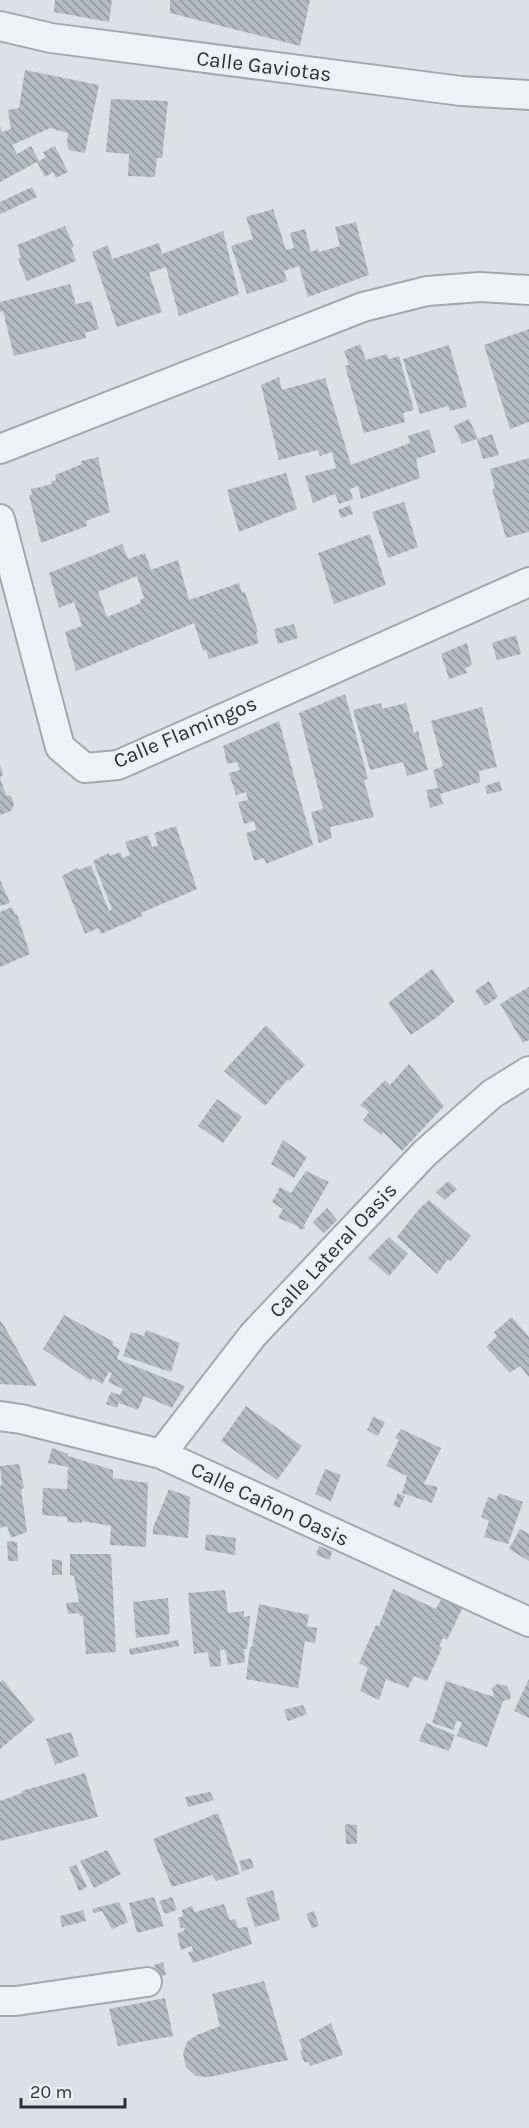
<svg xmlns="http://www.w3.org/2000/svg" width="529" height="2128" viewBox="0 0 529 2128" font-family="Karla,sans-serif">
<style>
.building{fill:url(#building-back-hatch);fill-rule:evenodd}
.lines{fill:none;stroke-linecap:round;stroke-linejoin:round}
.minor-casing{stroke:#a3a8af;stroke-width:32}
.minor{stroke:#eff1f4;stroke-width:28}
.labels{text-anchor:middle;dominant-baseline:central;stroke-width:4.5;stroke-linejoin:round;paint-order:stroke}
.street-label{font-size:21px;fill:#27303b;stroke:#ecf0f3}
</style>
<defs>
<pattern id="building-back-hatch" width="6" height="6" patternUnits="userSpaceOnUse" patternTransform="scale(1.5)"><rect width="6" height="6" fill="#b4bbc2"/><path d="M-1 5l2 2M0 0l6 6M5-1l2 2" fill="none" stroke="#92989f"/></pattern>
</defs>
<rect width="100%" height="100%" fill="#dde1e5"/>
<!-- building -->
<path class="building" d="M 55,0 L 112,0 L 109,22 L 54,12 Z
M 170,0 L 310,0 L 300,46 L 170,13 Z
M 25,70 L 99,85 L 85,153 L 69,150 L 67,143 L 68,133 L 50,128 L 12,145 L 17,154 L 31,146 L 39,161 L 46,157 L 43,152 L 55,146 L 68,172 L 56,178 L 53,172 L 45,177 L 37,162 L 0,182 L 0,126 L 2,132 L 11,129 L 8,110 L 19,108 Z
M 111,99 L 168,101 L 162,158 L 157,158 L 155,177 L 128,176 L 129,154 L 106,152 Z
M 32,187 L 37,197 L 0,214 L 0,202 Z
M 273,209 L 286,250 L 294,248 L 290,233 L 305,229 L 311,252 L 318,249 L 319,252 L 340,246 L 335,227 L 356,222 L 369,275 L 308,297 L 299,266 L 284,271 L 287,281 L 247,294 L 231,246 L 253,239 L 246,217 Z
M 65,226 L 74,247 L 71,248 L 76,261 L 27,281 L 18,259 L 21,257 L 17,245 Z
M 223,231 L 239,294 L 179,316 L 166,267 L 149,273 L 162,312 L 117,327 L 92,252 L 108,245 L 112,259 L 159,243 L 162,254 Z
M 70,284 L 76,304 L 91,301 L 99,329 L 85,333 L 86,338 L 14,356 L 3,311 L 0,312 L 0,302 Z
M 529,329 L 529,422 L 510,429 L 484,345 Z
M 360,344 L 366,360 L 387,354 L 389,359 L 399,356 L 414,410 L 403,413 L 405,422 L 364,433 L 345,366 L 349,365 L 344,351 Z
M 449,345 L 467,407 L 450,411 L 448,406 L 420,414 L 403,359 Z
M 279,377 L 282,390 L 325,378 L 351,465 L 410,443 L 408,436 L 429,429 L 436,452 L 416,459 L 420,478 L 361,499 L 358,486 L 350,489 L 353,499 L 339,504 L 335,494 L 313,503 L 305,476 L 336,468 L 332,452 L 320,456 L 318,450 L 279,460 L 261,385 Z
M 469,419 L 478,439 L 492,434 L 499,455 L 483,459 L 477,439 L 462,444 L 454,426 Z
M 98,457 L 110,512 L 86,521 L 87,526 L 41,543 L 29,495 L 32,495 L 31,489 L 52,484 L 51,481 L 56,480 L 55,475 L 82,464 L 81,461 Z
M 529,458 L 529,532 L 506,538 L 492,489 L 495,488 L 490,469 Z
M 286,473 L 297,509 L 239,532 L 227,490 Z
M 404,502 L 418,547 L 388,558 L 372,512 Z
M 350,505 L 353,514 L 341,518 L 338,510 Z
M 370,534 L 386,585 L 334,604 L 318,553 Z
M 122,544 L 128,559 L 145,553 L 151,570 L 178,560 L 189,600 L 239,583 L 242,593 L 245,592 L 258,632 L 256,633 L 259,643 L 209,659 L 206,650 L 203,651 L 194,623 L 76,671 L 65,632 L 82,626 L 74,602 L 59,608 L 49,573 ZM 137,576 L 144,598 L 140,600 L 141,603 L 107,617 L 98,592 Z
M 294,624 L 298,638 L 278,644 L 274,629 Z
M 516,635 L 521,654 L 497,660 L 492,643 Z
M 467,643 L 472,665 L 465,668 L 467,673 L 449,679 L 441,654 Z
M 345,694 L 368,779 L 364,780 L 374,817 L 330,827 L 332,838 L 319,843 L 311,812 L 323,809 L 299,713 Z
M 381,703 L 382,709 L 406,703 L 414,733 L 418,731 L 428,770 L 407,776 L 403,762 L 370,770 L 353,710 Z
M 482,707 L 497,767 L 479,771 L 480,782 L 440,794 L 443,804 L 430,808 L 426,790 L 438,788 L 433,770 L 443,766 L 431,721 Z
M 279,721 L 313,845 L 266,864 L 264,858 L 254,861 L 246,833 L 256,830 L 254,821 L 244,824 L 238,802 L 248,800 L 246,792 L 236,795 L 229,773 L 240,770 L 237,762 L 227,764 L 223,746 Z
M 0,765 L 3,774 L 0,778 L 6,795 L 11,796 L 14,804 L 11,811 L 0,815 Z
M 500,781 L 502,791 L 487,794 L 485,786 Z
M 176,826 L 197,889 L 141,913 L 142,916 L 101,934 L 98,928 L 85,934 L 62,876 L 77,868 L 78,870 L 91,865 L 109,911 L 112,909 L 93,861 L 109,853 L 110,856 L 120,852 L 123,858 L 130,855 L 125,842 L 148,835 L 152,847 L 158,845 L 154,833 Z
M 0,880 L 10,903 L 0,906 Z
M 12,907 L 15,915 L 17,914 L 30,954 L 0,967 L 0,912 Z
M 432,969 L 455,1001 L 440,1015 L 411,1035 L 388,1003 Z
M 489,981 L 498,997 L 485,1006 L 475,991 Z
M 529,987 L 529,1040 L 523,1043 L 500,1004 Z
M 266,1025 L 305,1065 L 290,1081 L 288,1079 L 265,1106 L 224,1071 Z
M 409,1064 L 444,1106 L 402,1151 L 383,1132 L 381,1135 L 363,1120 L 369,1112 L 360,1105 L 385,1080 L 390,1085 Z
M 217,1099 L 242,1117 L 223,1143 L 198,1126 Z
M 283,1140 L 307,1157 L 294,1178 L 271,1164 Z
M 306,1171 L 329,1182 L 304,1225 L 305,1229 L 299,1229 L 298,1226 L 278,1218 L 283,1209 L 272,1202 L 280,1187 L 291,1193 Z
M 448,1181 L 457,1189 L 445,1200 L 436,1192 Z
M 429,1200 L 471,1236 L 451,1261 L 448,1259 L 437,1274 L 397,1237 L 420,1208 Z
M 327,1208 L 337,1220 L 324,1233 L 313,1222 Z
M 389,1237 L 408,1254 L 389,1276 L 368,1258 Z
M 64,1315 L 114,1342 L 112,1345 L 120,1350 L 117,1359 L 185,1386 L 172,1408 L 144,1396 L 138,1410 L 119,1403 L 117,1408 L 106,1404 L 111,1392 L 120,1395 L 123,1389 L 108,1382 L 112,1373 L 109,1372 L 102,1384 L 92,1378 L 91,1381 L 43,1349 Z
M 512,1317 L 529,1337 L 529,1377 L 520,1366 L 510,1373 L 486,1347 L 497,1336 L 494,1332 Z
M 0,1320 L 6,1329 L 37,1386 L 0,1384 Z
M 146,1330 L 180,1343 L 171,1372 L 123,1356 L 131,1332 L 144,1336 Z
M 246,1406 L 302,1446 L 277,1480 L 221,1441 Z
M 373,1417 L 385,1422 L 378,1436 L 367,1430 Z
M 401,1429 L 441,1448 L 424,1484 L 438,1487 L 432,1503 L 402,1493 L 407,1476 L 386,1466 L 399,1440 L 395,1438 Z
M 52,1448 L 68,1454 L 68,1456 L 113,1470 L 113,1478 L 148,1483 L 146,1547 L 110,1545 L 111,1526 L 82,1521 L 82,1523 L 67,1522 L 67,1517 L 42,1515 L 43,1488 L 67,1489 L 68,1467 L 48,1463 Z
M 19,1464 L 24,1488 L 21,1489 L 27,1532 L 11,1538 L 7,1526 L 0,1528 L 0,1486 L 2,1485 L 0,1466 Z
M 325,1469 L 341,1475 L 331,1501 L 315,1494 Z
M 169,1489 L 190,1497 L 188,1538 L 153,1534 L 153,1528 Z
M 398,1493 L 405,1496 L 400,1508 L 393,1505 Z
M 499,1493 L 523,1502 L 508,1544 L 484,1537 L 489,1521 L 481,1517 L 488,1497 L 496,1500 Z
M 520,1529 L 529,1534 L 529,1561 L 509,1549 Z
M 206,1534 L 236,1538 L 235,1555 L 205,1550 Z
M 7,1541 L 17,1542 L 18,1561 L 8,1561 Z
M 319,1546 L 332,1551 L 330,1560 L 316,1555 Z
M 70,1554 L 111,1554 L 116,1652 L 86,1654 L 83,1616 L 80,1616 L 79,1613 L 68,1614 L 66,1603 L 79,1602 L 74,1576 L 70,1575 Z
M 52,1559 L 62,1561 L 62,1575 L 52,1575 Z
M 393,1589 L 436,1609 L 443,1596 L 463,1607 L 447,1640 L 443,1638 L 439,1646 L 442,1648 L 427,1681 L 414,1676 L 408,1688 L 386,1679 L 379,1700 L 360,1691 L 368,1668 L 359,1663 L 376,1625 L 379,1626 Z
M 225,1590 L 228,1613 L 244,1611 L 244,1617 L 250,1616 L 247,1649 L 244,1649 L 245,1662 L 228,1665 L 226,1652 L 224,1650 L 220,1650 L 221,1666 L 210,1667 L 208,1652 L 194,1654 L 188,1593 Z
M 168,1598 L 170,1634 L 136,1638 L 133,1602 Z
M 259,1604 L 309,1615 L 307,1626 L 317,1628 L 315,1643 L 305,1641 L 298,1688 L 246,1679 L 250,1647 L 252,1647 Z
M 178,1640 L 179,1646 L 130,1655 L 129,1649 Z
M 529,1679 L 529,1718 L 514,1711 Z
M 3,1680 L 35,1720 L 0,1749 L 0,1682 Z
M 446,1681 L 494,1697 L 492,1688 L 497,1684 L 507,1686 L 511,1695 L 510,1699 L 503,1701 L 487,1747 L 457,1736 L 462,1722 L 456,1721 L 454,1730 L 432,1723 Z
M 303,1705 L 307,1714 L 288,1721 L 284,1710 Z
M 426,1723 L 455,1735 L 449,1751 L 419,1741 Z
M 71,1732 L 79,1756 L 55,1765 L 46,1739 Z
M 85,1773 L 98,1817 L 0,1841 L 0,1801 L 22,1793 L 22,1791 Z
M 210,1792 L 214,1800 L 188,1807 L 185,1797 Z
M 218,1813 L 240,1874 L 216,1881 L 212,1875 L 172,1887 L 153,1839 Z
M 345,1824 L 357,1825 L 357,1844 L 346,1844 Z
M 107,1850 L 121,1874 L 94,1888 L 80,1861 Z
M 251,1858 L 254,1868 L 242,1871 L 239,1861 Z
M 76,1865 L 87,1887 L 79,1891 L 69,1867 Z
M 273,1890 L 280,1920 L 255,1927 L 246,1898 Z
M 154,1897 L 164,1926 L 137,1933 L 129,1903 Z
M 172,1897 L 177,1910 L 165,1914 L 159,1901 Z
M 119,1902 L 128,1922 L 112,1929 L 102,1911 L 94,1913 L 92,1909 Z
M 224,1904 L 230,1920 L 235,1919 L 238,1928 L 247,1927 L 252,1944 L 193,1963 L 188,1952 L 193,1951 L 192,1946 L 181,1950 L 177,1934 L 185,1930 L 184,1927 L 181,1929 L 178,1918 L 183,1916 L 182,1910 L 192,1906 L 195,1912 Z
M 83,1910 L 86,1921 L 62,1927 L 60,1916 Z
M 314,1911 L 319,1926 L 312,1928 L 306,1914 Z
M 163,1962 L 166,1975 L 157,1977 L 154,1965 Z
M 264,1981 L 288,2060 L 209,2077 L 196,2076 L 186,2067 L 183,2054 L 187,2042 L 197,2035 L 220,2026 L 212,1994 Z
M 165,1998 L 173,2036 L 118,2046 L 109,2009 Z
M 331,2023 L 343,2055 L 310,2066 L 309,2062 L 304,2062 L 300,2051 L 303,2050 L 299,2040 Z"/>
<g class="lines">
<defs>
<path id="minor" d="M 0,26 L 51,38 L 461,91 L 529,95
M 0,449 L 363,307 L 427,291 L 480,287 L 529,290
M 0,519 L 60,747 L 85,768 L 118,765 L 529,582
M 0,1416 L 21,1419 L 161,1454 L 529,1622
M 161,1454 L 253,1335 L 425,1153 L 492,1094 L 529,1071
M 0,2001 L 16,2001 L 147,1982"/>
</defs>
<!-- minor casing -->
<use href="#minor" class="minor-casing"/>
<!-- minor -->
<use href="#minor" class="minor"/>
</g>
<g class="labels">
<!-- street labels -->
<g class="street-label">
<text transform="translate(264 66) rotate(7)">Calle Gaviotas</text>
<text transform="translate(185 732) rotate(-23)">Calle Flamingos</text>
<text transform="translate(333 1250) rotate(-47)">Calle Lateral Oasis</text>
<text transform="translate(270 1504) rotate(25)">Calle Cañon Oasis</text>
</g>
</g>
<!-- scale -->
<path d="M21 2098v9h104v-9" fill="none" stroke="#27303b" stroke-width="3"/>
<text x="30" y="2098" font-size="18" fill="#27303b" stroke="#ecf0f3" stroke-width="4.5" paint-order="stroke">20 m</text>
</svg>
